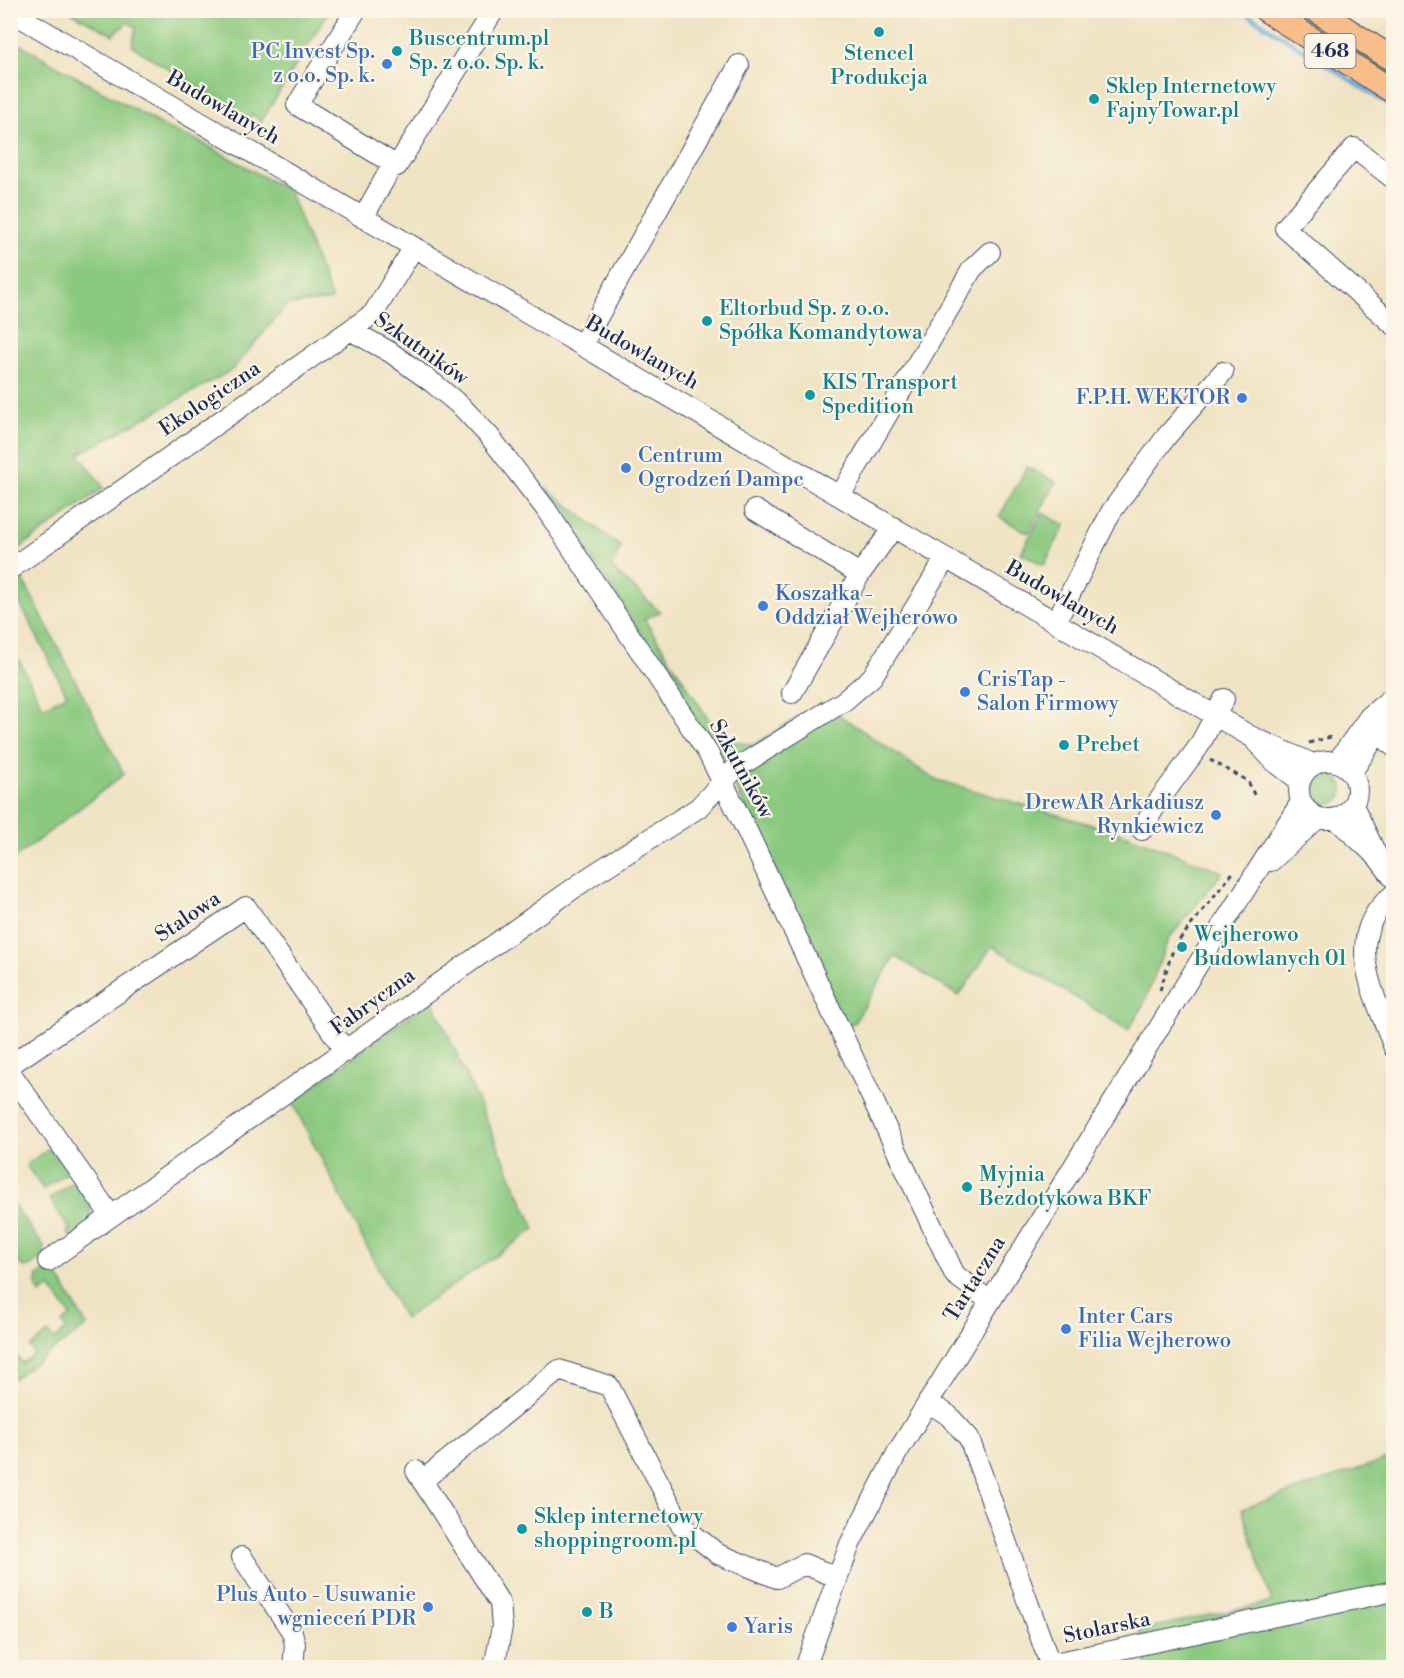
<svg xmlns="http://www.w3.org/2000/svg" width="1404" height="1678" viewBox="0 0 1404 1678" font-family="'Libre Bodoni',serif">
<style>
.grass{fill:#8bc97f;stroke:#537c6e;stroke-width:1.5}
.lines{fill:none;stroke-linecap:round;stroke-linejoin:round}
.stream{stroke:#62abda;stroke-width:4.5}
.minor-casing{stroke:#3b4a6d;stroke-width:22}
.major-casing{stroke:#3b4a6d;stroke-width:26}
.path{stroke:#3b4a6d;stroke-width:3;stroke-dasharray:4.5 4.5;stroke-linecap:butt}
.minor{stroke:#fff;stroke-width:20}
.major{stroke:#f8bd89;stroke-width:24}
.culture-dot{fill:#0f9aa8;stroke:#fcf5e5;stroke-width:2}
.shop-dot{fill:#3f7fe0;stroke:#fcf5e5;stroke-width:2}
.labels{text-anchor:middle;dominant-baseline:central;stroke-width:4.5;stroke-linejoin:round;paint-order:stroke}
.shield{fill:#fcf5e5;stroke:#5e6a86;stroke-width:1.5}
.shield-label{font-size:20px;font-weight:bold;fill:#1b2f5e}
.culture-label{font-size:21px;fill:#0d838f;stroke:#fcf5e5;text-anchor:start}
.shop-label{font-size:21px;fill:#366cbe;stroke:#fcf5e5;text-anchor:start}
.street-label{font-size:21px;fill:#1b2f5e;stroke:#fcf5e5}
</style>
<rect width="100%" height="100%" fill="#fcf5e5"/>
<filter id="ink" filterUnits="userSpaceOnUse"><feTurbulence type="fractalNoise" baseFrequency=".0167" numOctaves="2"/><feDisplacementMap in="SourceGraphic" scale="12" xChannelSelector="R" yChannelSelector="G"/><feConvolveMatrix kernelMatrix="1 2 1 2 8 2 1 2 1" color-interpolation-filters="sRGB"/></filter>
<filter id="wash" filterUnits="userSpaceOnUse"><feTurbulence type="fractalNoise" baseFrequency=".008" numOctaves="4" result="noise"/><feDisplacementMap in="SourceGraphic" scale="24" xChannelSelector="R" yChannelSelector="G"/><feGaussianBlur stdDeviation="1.35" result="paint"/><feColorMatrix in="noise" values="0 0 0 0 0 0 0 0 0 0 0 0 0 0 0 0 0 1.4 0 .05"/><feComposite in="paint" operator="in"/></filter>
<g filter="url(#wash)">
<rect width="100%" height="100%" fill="#f0e3c3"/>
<!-- grass -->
<path class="grass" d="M 69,11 L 329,11 L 261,122 L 252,114 L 246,123 L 224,104 L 132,46 L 136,27 L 128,22 L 113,35 Z
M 1279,11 L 1301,11 L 1393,70 L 1393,84 Z
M 10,39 L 167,128 L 201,142 L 289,191 L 332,300 L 287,305 L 232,370 L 79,454 L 104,488 L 11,554 Z
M 1027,467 L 1056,482 L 1028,533 L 999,517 Z
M 545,487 L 621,547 L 611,567 L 660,612 L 644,619 L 721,739 L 754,745 L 821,703 L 934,779 L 1127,835 L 1223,872 L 1168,940 L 1143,1006 L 1128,1030 L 992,946 L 959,996 L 895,956 L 854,1023 L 845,1025 L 726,766 Z
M 1042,513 L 1065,525 L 1044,565 L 1021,553 Z
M 21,576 L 124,774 L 11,861 L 10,684 L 14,681 L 11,676 L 11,653 L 20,662 L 43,707 L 67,695 L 14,592 L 11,594 L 11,584 Z
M1315 790a14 14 0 1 1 28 0a14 14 0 1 1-28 0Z
M 432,999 L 535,1229 L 404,1319 L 292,1102 Z
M 48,1149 L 55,1153 L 68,1172 L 43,1189 L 26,1165 Z
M 74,1181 L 90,1204 L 92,1225 L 74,1240 L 67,1232 L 70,1229 L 49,1199 Z
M 10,1200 L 44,1247 L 45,1255 L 28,1268 C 2,1261 11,1220 10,1200 Z
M 52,1266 L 87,1326 L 11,1380 L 10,1360 L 16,1356 L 22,1363 L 34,1354 L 30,1347 L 48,1333 L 54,1340 L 66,1330 L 62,1323 L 71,1316 L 50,1287 L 40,1294 L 36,1286 L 38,1276 Z
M 1393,1457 L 1393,1667 L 1147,1667 L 1139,1630 L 1272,1602 L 1242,1509 Z"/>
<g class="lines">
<!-- stream -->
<path class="stream" d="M 1241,10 L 1394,108"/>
</g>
</g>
<g filter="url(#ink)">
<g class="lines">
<defs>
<path id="minor" d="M 356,10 L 297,105 L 397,166 L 494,10
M 10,11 L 1250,736 L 1313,764
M 1394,179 L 1354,148 L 1285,228 L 1394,325
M 363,218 L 393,164
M 350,330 L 390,352 L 433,383 L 462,407 L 490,437 L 545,508 L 708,753 L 748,833 L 946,1256 L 955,1275 L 990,1301
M 582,345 L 739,65
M 840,496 L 972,269 L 990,252
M 755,510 L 860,574 L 792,693
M 10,569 L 373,314 L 414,247
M 860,574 L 894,527
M 1056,622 L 1111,512 L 1166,437 L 1223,372
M 1378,732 L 1394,747
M 1256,742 L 1275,762 L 1300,781
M1299 790a29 29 0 1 1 58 0a29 29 0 1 1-58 0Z
M 1337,762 L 1369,717 L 1394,696
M 1352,772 L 1394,708
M 1353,805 L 1378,858 L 1394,879
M 1335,818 L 1375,855
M 1142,830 L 1157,803 L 1199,746 L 1224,699
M 1271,861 L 1318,818
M 1394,894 C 1339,937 1376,995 1394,1048
M 10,1065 L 246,907 L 346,1052
M 10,1072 L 111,1216
M 48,1261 L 591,876 L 698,808 L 735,769 L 844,701 L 872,677 L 946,558
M 928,1402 L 948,1415 L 969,1438 L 1050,1664 L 1394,1591
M 416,1471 L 500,1603 L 502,1627 L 494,1668
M 422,1481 L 559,1370 L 609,1386 L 681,1525 L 718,1554 L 777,1578 L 804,1564 L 836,1577
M 242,1557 L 292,1632 L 295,1644 L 293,1668
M 805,1668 L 850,1544 L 897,1453 L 1210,945 L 1301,802"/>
<path id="major" d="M 1266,10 L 1394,92
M 1316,10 L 1394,60"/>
</defs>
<!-- minor casing -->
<use href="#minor" class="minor-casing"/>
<!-- major casing -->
<use href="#major" class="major-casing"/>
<!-- path -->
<path class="path" d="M 1309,743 L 1334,736
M 1210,760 L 1248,781 L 1255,797
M 1160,990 L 1172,953 L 1180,939 L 1235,870"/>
<!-- minor -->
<use href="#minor" class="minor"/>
<!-- major -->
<use href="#major" class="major"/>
</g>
</g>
<!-- markers -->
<g class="culture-dot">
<circle cx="879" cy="32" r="6"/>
<circle cx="397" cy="51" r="6"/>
<circle cx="1094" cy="99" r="6"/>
<circle cx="707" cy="321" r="6"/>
<circle cx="810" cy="395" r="6"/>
<circle cx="1064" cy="745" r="6"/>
<circle cx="1182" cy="947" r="6"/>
<circle cx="967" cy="1187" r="6"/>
<circle cx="522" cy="1529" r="6"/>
<circle cx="587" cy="1612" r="6"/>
</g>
<g class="shop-dot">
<circle cx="387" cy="64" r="6"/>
<circle cx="1242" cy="398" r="6"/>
<circle cx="626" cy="468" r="6"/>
<circle cx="763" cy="606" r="6"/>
<circle cx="965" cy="692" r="6"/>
<circle cx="1216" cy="815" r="6"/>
<circle cx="1066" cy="1329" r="6"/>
<circle cx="428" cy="1607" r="6"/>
<circle cx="732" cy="1627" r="6"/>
</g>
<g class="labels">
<!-- shield labels -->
<rect class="shield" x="1304.5" y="34" width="51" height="34" rx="4.5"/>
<g class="shield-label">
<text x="1330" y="51">468</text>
</g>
<!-- culture labels -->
<g class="culture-label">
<text x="409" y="39">Buscentrum.pl<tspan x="409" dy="24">Sp. z o.o. Sp. k.</tspan></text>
<text x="879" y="54" text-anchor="middle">Stencel<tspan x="879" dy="24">Produkcja</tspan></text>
<text x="1106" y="87">Sklep Internetowy<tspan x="1106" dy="24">FajnyTowar.pl</tspan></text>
<text x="719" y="309">Eltorbud Sp. z o.o.<tspan x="719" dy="24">Spółka Komandytowa</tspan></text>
<text x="822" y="383">KIS Transport<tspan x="822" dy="24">Spedition</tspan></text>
<text x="1076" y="745">Prebet</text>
<text x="1194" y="935">Wejherowo<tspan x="1194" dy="24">Budowlanych 01</tspan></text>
<text x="979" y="1175">Myjnia<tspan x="979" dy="24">Bezdotykowa BKF</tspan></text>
<text x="534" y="1517">Sklep internetowy<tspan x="534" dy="24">shoppingroom.pl</tspan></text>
<text x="599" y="1612">B</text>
</g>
<!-- shop labels -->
<g class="shop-label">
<text x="375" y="52" text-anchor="end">PC Invest Sp.<tspan x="375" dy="24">z o.o. Sp. k.</tspan></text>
<text x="1230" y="398" text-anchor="end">F.P.H. WEKTOR</text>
<text x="638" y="456">Centrum<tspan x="638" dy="24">Ogrodzeń Dampc</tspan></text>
<text x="775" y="594">Koszałka -<tspan x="775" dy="24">Oddział Wejherowo</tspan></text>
<text x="977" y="680">CrisTap -<tspan x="977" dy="24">Salon Firmowy</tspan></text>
<text x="1204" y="803" text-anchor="end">DrewAR Arkadiusz<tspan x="1204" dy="24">Rynkiewicz</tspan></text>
<text x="1078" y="1317">Inter Cars<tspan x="1078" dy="24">Filia Wejherowo</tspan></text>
<text x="416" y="1595" text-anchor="end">Plus Auto - Usuwanie<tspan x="416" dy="24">wgnieceń PDR</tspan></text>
<text x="744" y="1627">Yaris</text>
</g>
<!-- street labels -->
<g class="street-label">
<text transform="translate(223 108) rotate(30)">Budowlanych</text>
<text transform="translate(421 349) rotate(35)">Szkutników</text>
<text transform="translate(642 353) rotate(30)">Budowlanych</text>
<text transform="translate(210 399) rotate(-34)">Ekologiczna</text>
<text transform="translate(1062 598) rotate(30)">Budowlanych</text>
<text transform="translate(741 769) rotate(61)">Szkutników</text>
<text transform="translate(188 917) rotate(-34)">Stalowa</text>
<text transform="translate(373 1002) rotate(-36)">Fabryczna</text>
<text transform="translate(975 1279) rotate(-58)">Tartaczna</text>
<text transform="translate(1107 1628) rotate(-12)">Stolarska</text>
</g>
</g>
<!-- margin -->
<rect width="1404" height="1678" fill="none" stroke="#fcf5e5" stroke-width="36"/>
</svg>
